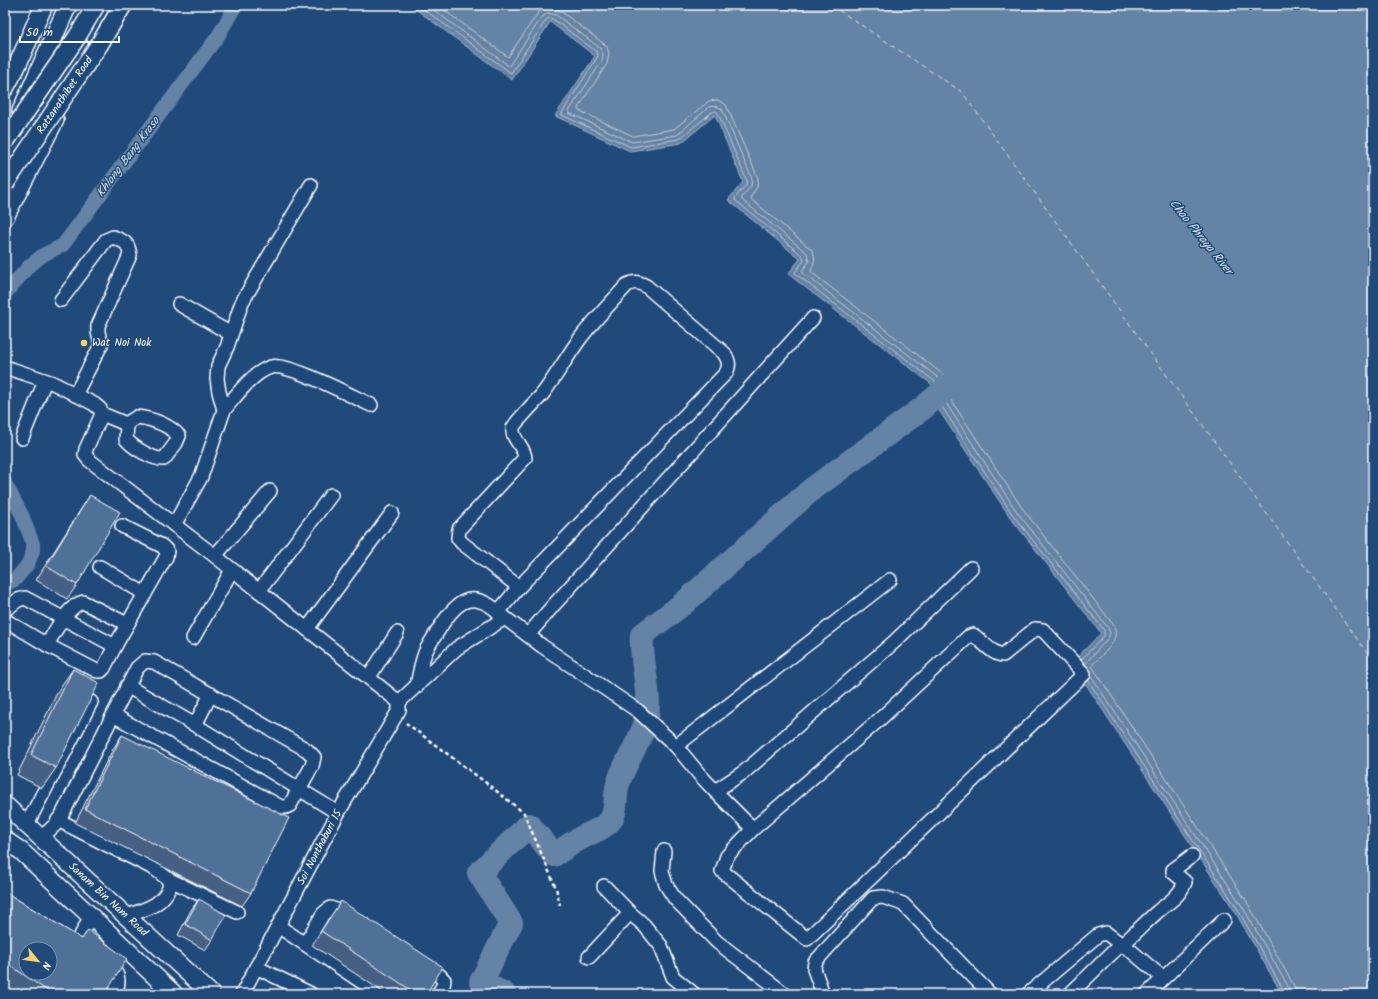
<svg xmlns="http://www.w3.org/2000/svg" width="1378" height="999" viewBox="0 0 1378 999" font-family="Kalam,sans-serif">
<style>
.water{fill:#6583a4;stroke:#a3b5c8}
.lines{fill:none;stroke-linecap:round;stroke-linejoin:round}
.shore{stroke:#c1cddb;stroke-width:1}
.canal{stroke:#6583a4;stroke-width:14}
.river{stroke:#6583a4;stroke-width:24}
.ferry{stroke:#d8e0e8;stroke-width:1;stroke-dasharray:5 4;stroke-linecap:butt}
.minor-casing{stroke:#fff;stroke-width:16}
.major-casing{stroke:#fff;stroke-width:20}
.path{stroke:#fff;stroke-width:2.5;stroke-dasharray:4 3;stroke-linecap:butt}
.minor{stroke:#1f4a7a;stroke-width:13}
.major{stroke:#1f4a7a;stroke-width:17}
.major-bridge-casing{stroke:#fff;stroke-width:20;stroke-linecap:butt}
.major-bridge{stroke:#1f4a7a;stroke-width:17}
.wall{fill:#456182;stroke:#fff}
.building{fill:#507197;stroke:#fff;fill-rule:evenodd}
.poi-dot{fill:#ffd166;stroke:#1f4a7a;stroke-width:1.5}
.labels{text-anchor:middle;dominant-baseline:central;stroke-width:3;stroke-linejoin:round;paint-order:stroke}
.street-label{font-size:11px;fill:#fff;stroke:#1f4a7a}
.poi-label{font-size:11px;fill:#fff;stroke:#1f4a7a;text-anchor:start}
.water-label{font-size:12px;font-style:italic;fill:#d8e0e8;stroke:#1f4a7a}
</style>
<rect width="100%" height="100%" fill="#1f4a7a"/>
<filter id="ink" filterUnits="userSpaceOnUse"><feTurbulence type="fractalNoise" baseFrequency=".025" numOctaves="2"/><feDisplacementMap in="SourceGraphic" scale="8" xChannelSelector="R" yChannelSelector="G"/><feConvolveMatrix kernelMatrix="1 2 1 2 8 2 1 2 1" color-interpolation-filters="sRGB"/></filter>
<g filter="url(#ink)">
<!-- water -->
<path class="water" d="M 410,5 L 1373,5 L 1373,994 L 1282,994 L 1234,910 L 1072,663 L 1101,633 L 1010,517 L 926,391 L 934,386 L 788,274 L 800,259 L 728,200 L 743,182 L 715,115 L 681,143 L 630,151 L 555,116 L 595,56 L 550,22 L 512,80 Z"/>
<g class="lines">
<!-- shore -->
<path class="shore" d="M 418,5 L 511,73 L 546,20 L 549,18 L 553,19 L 597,52 L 598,56 L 562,113 L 562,115 L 631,147 L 679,139 L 712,112 L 715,111 L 718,113 L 747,181 L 746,185 L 735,198 L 735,200 L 803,256 L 804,261 L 795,272 L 796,274 L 937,383 L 938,387 L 933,391 L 933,393 L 1013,515 L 1104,630 L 1104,636 L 1081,660
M 427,5 L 509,66 L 542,17 L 548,13 L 556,15 L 600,48 L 603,54 L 602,61 L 569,111 L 569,113 L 632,142 L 677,135 L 709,107 L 716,106 L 722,109 L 752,179 L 751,186 L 742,197 L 742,200 L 807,253 L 809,262 L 802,271 L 803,273 L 941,380 L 943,386 L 940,394 L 1017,512 L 1108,628 L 1110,633 L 1108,638 L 1085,664
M 437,5 L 508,57 L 538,13 L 543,9 L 549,7 L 559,10 L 603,43 L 607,47 L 609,53 L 607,64 L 578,108 L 578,110 L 633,136 L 674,129 L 709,101 L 718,100 L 726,105 L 758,178 L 757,187 L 751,197 L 751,199 L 812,250 C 818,261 812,263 811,272 L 945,376 L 949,384 L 947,394 L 1022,508 L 1113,624 C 1122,641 1103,653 1093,664 L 1092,666 L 1247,902 L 1294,986 L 1296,994
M 1091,676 L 1242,906 L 1289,988 L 1290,994
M 1088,680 L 1237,908 L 1284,991 L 1285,994"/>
<!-- canal -->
<path class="canal" d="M 5,294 L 29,266 L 43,255 L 63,245 L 218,36 L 236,5
M 5,483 L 22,515 L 33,544 L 33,551 L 28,564 L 15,580 L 5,584"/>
<!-- river -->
<path class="river" d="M 504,994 L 481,982 L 511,923 L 479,873 L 529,825 L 554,855 C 564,849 573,842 583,837 C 592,832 601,830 609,822 C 618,812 614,795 618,784 C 625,760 642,741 647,717 C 651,690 640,662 642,635 L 684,603 L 811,490 L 923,408 L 957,379"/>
<!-- ferry -->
<path class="ferry" d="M 831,5 L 962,92 L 1373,661"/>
<defs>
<g id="minor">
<path d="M 61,300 L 106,240 L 113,237 C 125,242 128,242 130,255 L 98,326 C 97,333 100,338 101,345 L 75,395"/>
<path d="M 179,304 L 231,334"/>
<path d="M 5,367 L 53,383 L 94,404 L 100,409 L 102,414 L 86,449 L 85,455 L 89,460 L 215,556 L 399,702"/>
<path d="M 224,410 C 236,396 253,372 271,367 C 288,362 353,397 371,405"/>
<path d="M 102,414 L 126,424"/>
<path d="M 137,417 C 152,419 169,425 179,436 L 176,443 L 164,459 C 154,460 133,448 126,439 L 127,426 L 126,424 Z"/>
<path d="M 22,438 L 45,381"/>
<path d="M 174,525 L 201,477 L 224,410 L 219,392 L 217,379 L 218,366 L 227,347 L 242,302 L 311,185"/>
<path d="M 215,556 L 270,491"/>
<path d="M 100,567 L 145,594"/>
<path d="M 259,591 L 331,495"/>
<path d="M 5,610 L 18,600 L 25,598 L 115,646"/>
<path d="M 498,612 L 519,587 L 462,543 L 458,538 L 459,529 L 525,458 C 525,447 511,439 513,428 C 514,424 536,401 541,396 C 555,378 566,358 579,340 C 593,321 611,303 627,285 C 634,281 638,282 646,286 L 724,353 C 729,361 730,365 726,373 L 519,587"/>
<path d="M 5,620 L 47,645 L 97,671 L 101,671 L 104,668 L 115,646 L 166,557 L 167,551 L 162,546 L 122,526"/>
<path d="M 307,629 L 392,513"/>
<path d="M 528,635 L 552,607 L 813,318"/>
<path d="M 193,638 L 232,570"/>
<path d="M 47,645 C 54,633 68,605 83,602 L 127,624"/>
<path d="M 369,677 L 397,633"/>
<path d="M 127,686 L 195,725 L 338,813"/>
<path d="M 417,686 C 419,675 421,663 425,653 C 428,645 435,636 439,629 C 458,598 474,588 504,617"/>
<path d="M 399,702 L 457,648 L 505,618 L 542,646 L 638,711 L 676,746 L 699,774 L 715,791 L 744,772 L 893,643 L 971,568"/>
<path d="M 195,725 L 211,694"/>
<path d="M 676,746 L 890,580"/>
<path d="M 715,791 L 753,829 L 880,719 L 968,637 L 973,635 C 983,641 991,654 1003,655 L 1035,629 L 1043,630 L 1084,674 L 807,939 L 722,871 L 727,856 L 753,829"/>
<path d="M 58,820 L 155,869 L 168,879 L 170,886 C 162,906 145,909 127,916"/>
<path d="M 27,824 L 91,702"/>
<path d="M 41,838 L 55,825 L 63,813 L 137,668 L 145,661 L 154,662 L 307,750 L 314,757 L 312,766 L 290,805 L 286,807 L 281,807 L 113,715"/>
<path d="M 664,851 L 662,871 L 666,885 L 675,899 L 717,942 L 785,994"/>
<path d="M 168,879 L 237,912"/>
<path d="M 604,886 L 630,913 L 644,925 L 661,946 L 673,977 L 694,994"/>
<path d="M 278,926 L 380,994"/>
<path d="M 305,944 L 323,914 L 330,908 L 339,911 L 350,918"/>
<path d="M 75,948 L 90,917"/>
<path d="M 589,957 L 630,913"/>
<path d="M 424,965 L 439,975 L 444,980 L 443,986 L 438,994"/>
<path d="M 104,966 C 107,968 113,970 115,972 C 120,978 118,988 114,994"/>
<path d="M 256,967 L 311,994"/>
<path id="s1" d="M 242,994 L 338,813 L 399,710 L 399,702"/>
<path d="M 823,994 L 814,969 L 815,962 L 873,898 L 883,897 L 903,904 L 990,994"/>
<path d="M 1028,994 L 1098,935 L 1106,933 L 1122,945 C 1134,934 1145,923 1157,912 C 1168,903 1180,896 1185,882 L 1173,872 L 1173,870 L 1192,856"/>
<path d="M 1070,994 L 1117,948 L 1122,945 L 1130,950 L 1163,978"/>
<path d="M 1147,994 L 1224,920"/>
</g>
<g id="major">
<path d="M 96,38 L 111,5"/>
<path d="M 5,88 L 16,68 L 44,5"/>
<path d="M 21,111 L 68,5"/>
<path d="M 5,217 L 55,120"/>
<path id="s2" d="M 5,805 L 211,994"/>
<path d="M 5,840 L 21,851 L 174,994"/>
</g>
</defs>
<!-- minor casing -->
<use href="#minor" class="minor-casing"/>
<!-- major casing -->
<use href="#major" class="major-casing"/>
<!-- path -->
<path class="path" d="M 406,723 L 485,782 L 524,813 L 556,888 L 560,905"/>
<!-- minor -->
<use href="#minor" class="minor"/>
<!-- major -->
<use href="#major" class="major"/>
<defs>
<g id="major-bridge">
<path d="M 5,142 L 77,37 L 96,5"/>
<path id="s3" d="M 5,184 L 99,45 L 123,5"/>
</g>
</defs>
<!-- major-bridge casing -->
<use href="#major-bridge" class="major-bridge-casing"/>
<!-- major-bridge -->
<use href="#major-bridge" class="major-bridge"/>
</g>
<!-- wall -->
<path class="wall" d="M 90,495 L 77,585 L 67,599 L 36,580 L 81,509 Z
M 73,669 L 56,768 L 42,788 L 17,775 L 59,689 Z
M 122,735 L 251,893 L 242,906 L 75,823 L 113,749 Z
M 5,892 L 82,939 L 88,930 L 105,994 L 8,994 L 5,992 Z
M 199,899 L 212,940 L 205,950 L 178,935 L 191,910 Z
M 341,901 L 426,994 L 386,994 L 312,945 Z"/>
<!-- building -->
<path class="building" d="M 90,495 L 120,512 L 77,585 L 46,566 Z
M 73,669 L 99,683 L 56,768 L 31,755 Z
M 122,735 L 289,818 L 251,893 L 85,809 Z
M 5,892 L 82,939 L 88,930 L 127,959 L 105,994 L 52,994 L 5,962 ZM 26,949 L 50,949 L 50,973 L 26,973 Z
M 199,899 L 226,915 L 212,940 L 185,924 Z
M 341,901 L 443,967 L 426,994 L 417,994 L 321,931 Z"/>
</g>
<!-- markers -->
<circle class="poi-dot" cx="84" cy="343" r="4"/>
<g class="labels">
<!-- street labels -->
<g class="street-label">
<text stroke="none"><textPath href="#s3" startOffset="107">Rattanathibet Road</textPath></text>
<text stroke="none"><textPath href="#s1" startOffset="166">Soi Nonthaburi 15</textPath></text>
<text stroke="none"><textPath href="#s2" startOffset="140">Sanam Bin Nam Road</textPath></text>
</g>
<!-- poi labels -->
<g class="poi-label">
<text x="92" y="343">Wat Noi Nok</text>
</g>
<!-- water labels -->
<g class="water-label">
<text transform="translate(128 157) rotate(-53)">Khlong Bang Kraso</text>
<text transform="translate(1201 237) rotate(51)">Chao Phraya River</text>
</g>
</g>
<!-- margin -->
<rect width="1378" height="999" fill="none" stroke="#1f4a7a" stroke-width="20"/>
<rect x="10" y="10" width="1358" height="979" fill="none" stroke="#fff" stroke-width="1.5" filter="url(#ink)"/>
<!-- north arrow -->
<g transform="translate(38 961) rotate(119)"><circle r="19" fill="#1f4a7a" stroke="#7992af"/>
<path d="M0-3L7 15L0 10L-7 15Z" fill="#ffd166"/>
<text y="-6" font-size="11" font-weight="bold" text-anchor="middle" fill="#ffffff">N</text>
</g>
<!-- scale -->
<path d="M20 36v6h99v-6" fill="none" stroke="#ffffff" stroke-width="2"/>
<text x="26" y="36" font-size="12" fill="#ffffff" stroke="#1f4a7a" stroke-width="3" paint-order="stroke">50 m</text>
</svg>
